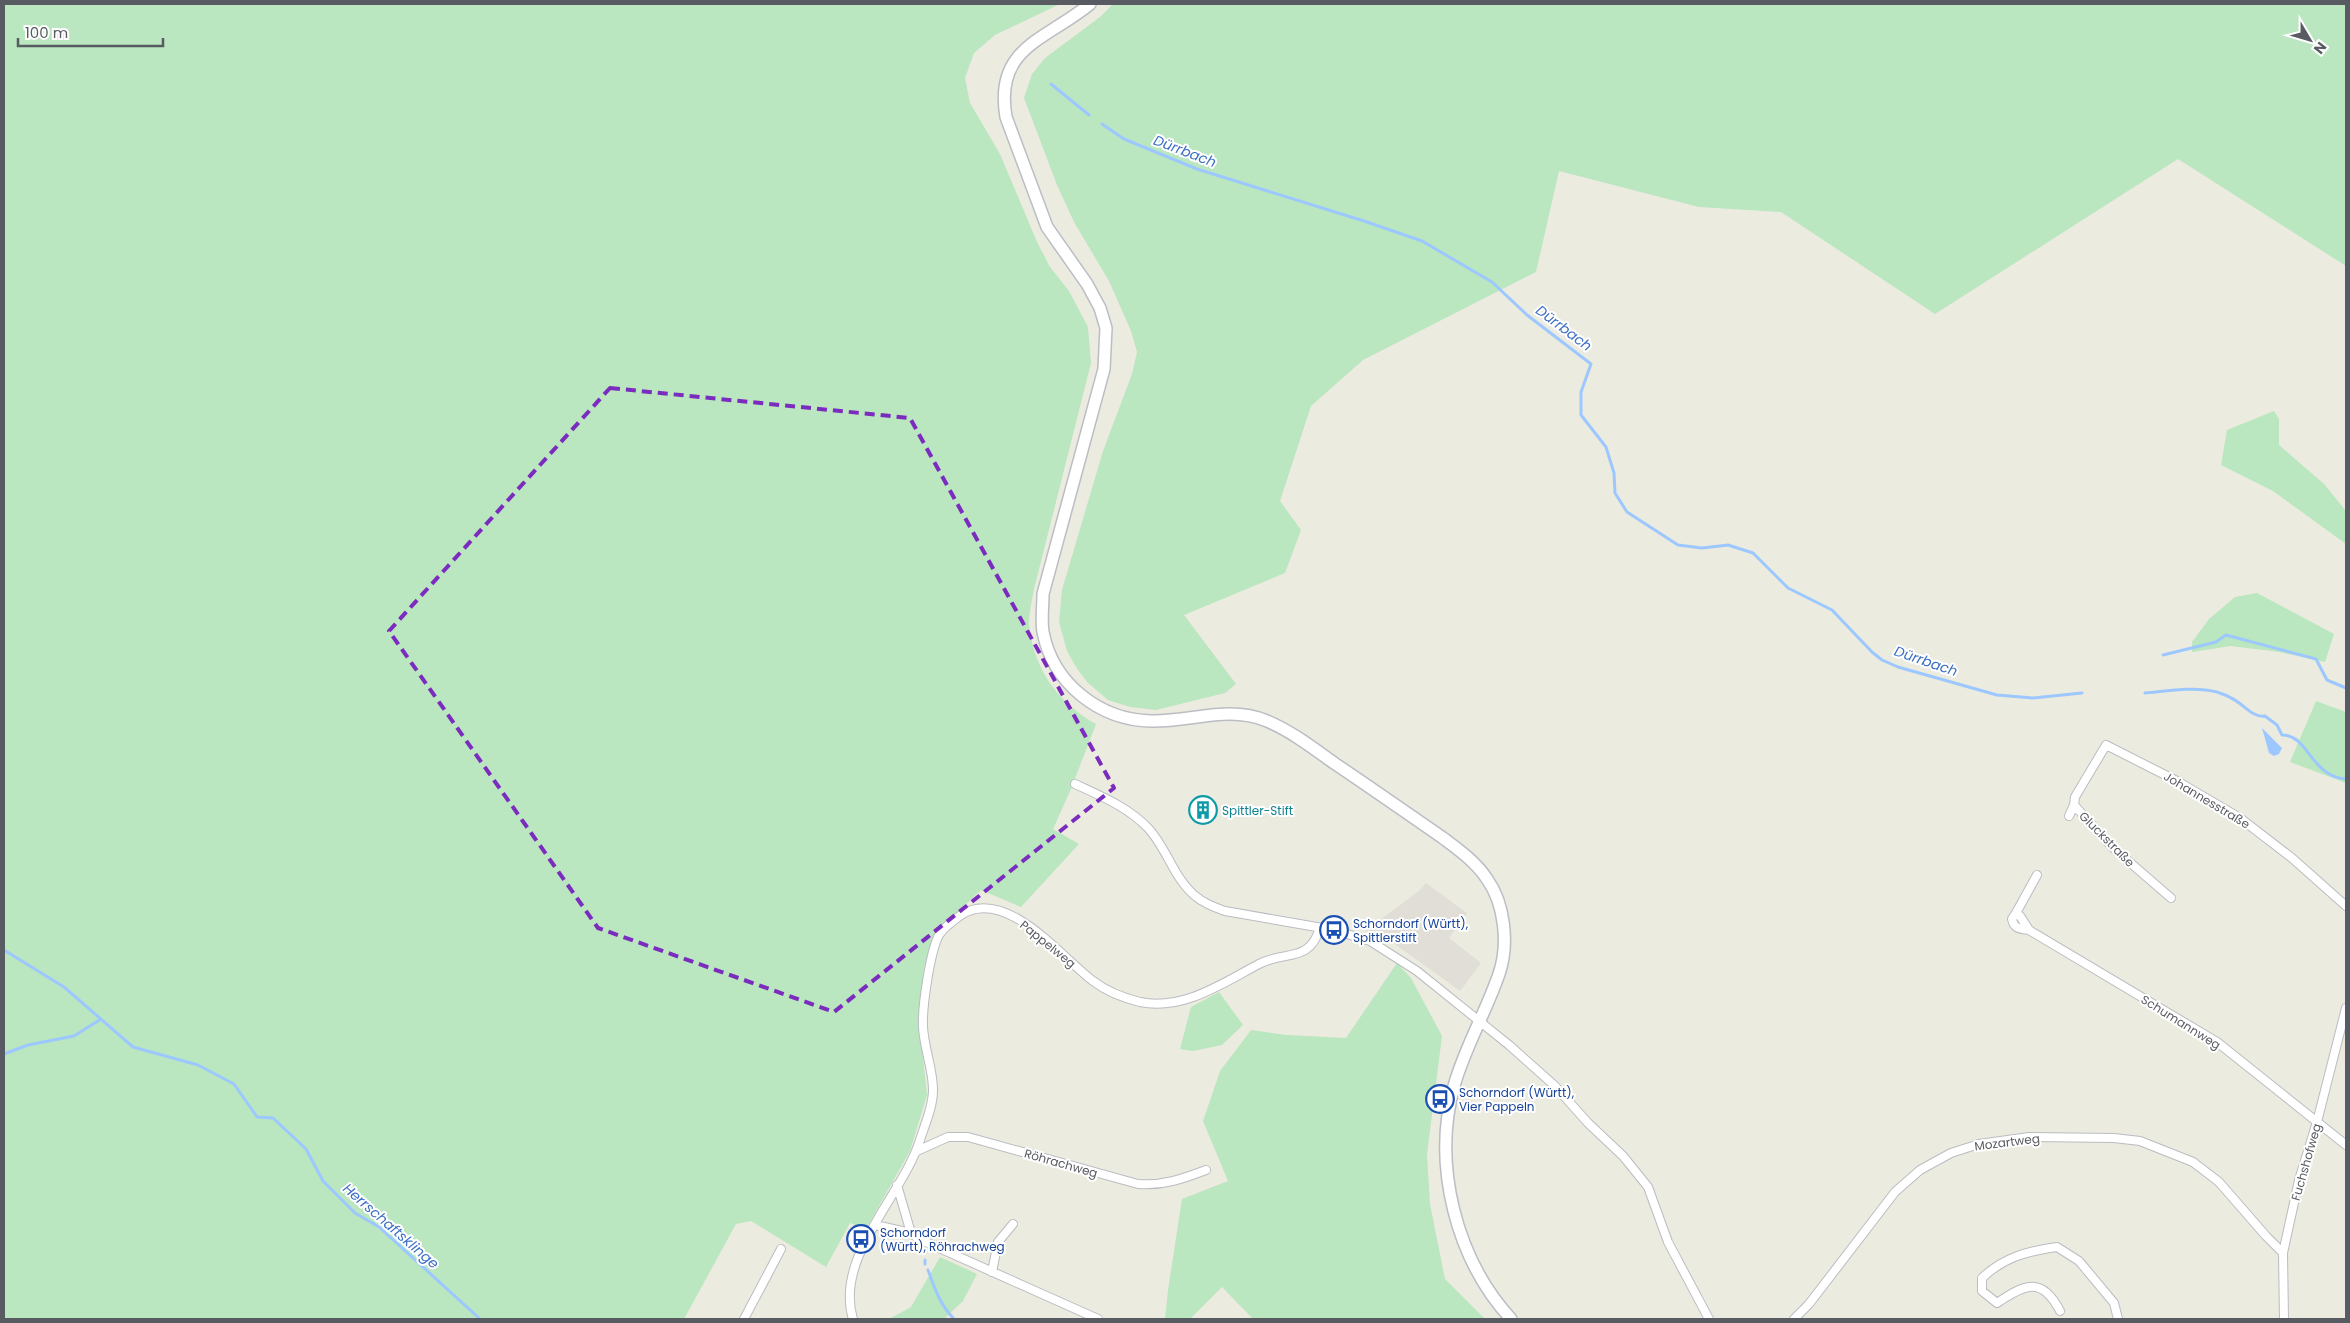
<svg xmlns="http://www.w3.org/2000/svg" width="2350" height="1323" viewBox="0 0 2350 1323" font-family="Poppins,sans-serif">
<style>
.industrial{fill:#e0ded7}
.green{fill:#bae6c0}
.water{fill:#9dc8ff}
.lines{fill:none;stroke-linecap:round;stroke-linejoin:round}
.stream{stroke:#9dc8ff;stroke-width:3}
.minor-casing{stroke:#babcc2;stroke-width:10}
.secondary-casing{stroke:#babdc4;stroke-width:14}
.minor{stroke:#fff;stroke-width:8}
.secondary{stroke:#fff;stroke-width:11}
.marked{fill:none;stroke:#7b2cbf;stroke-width:4;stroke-dasharray:10 6;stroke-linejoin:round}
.labels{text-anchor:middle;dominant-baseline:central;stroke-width:4;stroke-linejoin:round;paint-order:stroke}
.street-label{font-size:12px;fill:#585b61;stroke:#fff}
.culture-label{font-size:12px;fill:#0d838f;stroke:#fff;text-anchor:start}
.transit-label{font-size:12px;fill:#164399;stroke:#fff;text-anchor:start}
.water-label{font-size:14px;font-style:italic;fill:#3c6ec6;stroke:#fff}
</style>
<rect width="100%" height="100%" fill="#ecebdf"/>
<!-- industrial -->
<path class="industrial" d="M 1426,883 L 1467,913 L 1449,938 L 1481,963 L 1460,991 L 1381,934 L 1365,931 L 1419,891 Z"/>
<!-- green -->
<path class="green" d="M 4,4 L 1060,4 L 995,35 L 974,53 L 965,78 L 970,103 L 1000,154 L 1037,242 L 1050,267 L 1069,291 L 1088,327 L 1091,363 L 1034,589 C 1032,600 1029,613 1029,624 C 1033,668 1058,703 1096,724 L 1071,789 L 1053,829 L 1079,844 L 1021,907 L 981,890 L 942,927 L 931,945 L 924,967 L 919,1021 L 927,1095 L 910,1151 L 866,1229 L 850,1223 L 826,1267 L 751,1221 L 736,1224 L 684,1319 L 4,1319 Z
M 1113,4 L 2346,4 L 2346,266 L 2178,159 L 1935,314 L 1781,212 L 1699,207 L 1559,171 L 1536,272 L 1363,360 L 1311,406 L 1280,501 L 1301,530 L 1285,573 L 1184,615 L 1236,684 L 1225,693 L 1156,710 L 1130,707 L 1108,700 L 1087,682 L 1076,667 L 1067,651 L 1059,622 L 1062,590 L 1103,451 L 1132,374 L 1137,352 L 1131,331 L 1109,281 L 1074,222 L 1057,185 L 1024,98 L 1032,74 L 1045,58 L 1100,17 Z
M 2274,411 L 2279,419 L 2279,445 L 2324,484 L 2346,511 L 2346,544 L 2273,491 L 2221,465 L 2227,430 Z
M 2257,593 L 2334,634 L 2325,662 L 2279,652 L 2231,646 L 2192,652 L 2192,642 L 2209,619 L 2235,597 Z
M 2316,701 L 2346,712 L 2346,783 L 2290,762 Z
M 1397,963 L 1411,978 L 1442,1036 L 1427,1154 L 1430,1204 L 1445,1279 L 1485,1319 L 1253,1319 L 1222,1287 L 1190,1319 L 1165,1319 L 1168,1290 L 1182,1199 L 1228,1181 L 1203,1121 L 1220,1071 L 1251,1030 L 1287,1035 L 1346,1038 Z
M 1219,992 L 1243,1025 L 1222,1045 L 1193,1051 L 1180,1049 L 1191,1007 Z
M 940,1257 L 977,1274 L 963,1301 L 944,1319 L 889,1319 L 911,1307 Z"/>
<!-- water -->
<path class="water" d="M 2262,728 L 2282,748 L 2279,754 L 2274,756 L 2269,753 Z"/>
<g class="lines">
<!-- stream -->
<path class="stream" d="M 1051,84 L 1089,115
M 1102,124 L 1124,139 L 1197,169 L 1364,221 L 1422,241 L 1492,282 L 1527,315 L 1591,364 L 1581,392 L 1581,415 L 1606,447 L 1614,473 L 1615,493 L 1627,512 L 1678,545 L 1702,548 L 1728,545 L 1753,553 L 1788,588 L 1832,610 L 1872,652 L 1882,660 L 1898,667 L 1997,695 L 2033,698 L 2082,693
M 2163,655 L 2216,642 L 2226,635 L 2316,659 L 2327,680 L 2346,688
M 2145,693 C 2167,691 2195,686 2217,692 C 2221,694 2227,695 2231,698 C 2243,703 2252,718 2265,716 L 2277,725 L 2282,735 C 2308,734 2311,777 2346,779
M 4,950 L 64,987 L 133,1047 L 198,1065 L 234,1084 L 257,1117 L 273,1118 L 306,1149 L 323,1181 L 355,1213 L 379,1227 L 480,1319
M 4,1054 L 28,1045 L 74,1036 L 101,1019
M 925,1260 L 925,1264
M 928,1270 C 934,1287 940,1305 954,1319"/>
<defs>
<path id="minor" d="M 1075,784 C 1101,796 1128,807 1148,828 C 1166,847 1174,878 1194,895 C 1203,903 1214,907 1225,911 L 1334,930 L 1370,941 L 1417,971 L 1509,1045 L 1555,1086 L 1588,1123 L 1623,1156 L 1648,1187 L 1668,1242 L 1709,1319
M 2069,816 L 2074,805
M 2037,875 L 2016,913 L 2020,916 L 2029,930 L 2217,1042 L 2346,1145
M 2171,898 L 2112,847 L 2074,805 L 2075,797 L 2106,745 L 2177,781 L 2240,818 L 2292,858 L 2346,906
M 2016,913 L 2012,919 C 2014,929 2020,929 2029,930
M 917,1151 L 948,1137 L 968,1137 L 1138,1184 C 1163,1186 1182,1179 1206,1170
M 897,1185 L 911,1233 L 919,1239 L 1098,1319
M 875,1225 L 911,1233
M 992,1272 L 998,1242 L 1013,1224
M 2060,1311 C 2042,1276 2025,1284 1997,1303 L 1982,1291 L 1982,1278 C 2004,1257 2028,1251 2057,1247 L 2079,1261 L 2114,1303 L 2118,1319
M 744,1319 L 781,1249
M 853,1319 C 834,1257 903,1195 920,1140 C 925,1124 933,1107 933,1090 C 933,1069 924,1048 923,1027 C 922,1007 930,952 939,935 C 944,927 954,920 961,915 C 1006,886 1061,957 1093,981 C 1106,991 1124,998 1140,1002 C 1183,1011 1223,983 1259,964 C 1287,950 1309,963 1320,928
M 1794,1319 L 1809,1304 L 1895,1192 L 1920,1170 L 1951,1153 L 1979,1144 L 2029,1137 L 2114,1138 L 2140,1141 L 2193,1162 L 2219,1182 L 2266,1236 L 2283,1253
M 2284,1319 L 2283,1253 L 2299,1180 L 2317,1122 L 2346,1008"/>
<path id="secondary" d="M 1090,4 C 1046,40 994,47 1006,117 L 1047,227 L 1087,284 L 1100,308 L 1106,328 L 1104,369 L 1043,594 C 1043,607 1041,620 1043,632 C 1053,684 1100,720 1151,721 C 1191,722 1228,705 1267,721 C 1291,731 1313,748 1334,763 C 1371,788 1407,813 1443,838 C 1459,850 1476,862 1487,879 C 1505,904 1509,945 1499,974 C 1486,1012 1465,1047 1454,1086 C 1432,1165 1456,1259 1511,1319"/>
</defs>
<!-- minor casing -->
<use href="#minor" class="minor-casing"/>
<!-- secondary casing -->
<use href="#secondary" class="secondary-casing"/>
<!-- minor -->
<use href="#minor" class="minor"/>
<!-- secondary -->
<use href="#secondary" class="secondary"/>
</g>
<!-- marked area -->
<path class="marked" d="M 610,388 L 910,418 L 1114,788 L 834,1012 L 598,928 L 389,631 Z"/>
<!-- icons -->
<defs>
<symbol id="building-ring" viewBox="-11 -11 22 22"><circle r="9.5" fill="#fff" stroke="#0f9aa8" stroke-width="1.5"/><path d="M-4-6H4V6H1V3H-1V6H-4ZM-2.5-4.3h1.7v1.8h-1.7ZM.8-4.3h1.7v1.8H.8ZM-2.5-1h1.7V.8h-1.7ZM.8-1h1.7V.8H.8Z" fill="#0f9aa8"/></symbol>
<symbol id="bus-ring" viewBox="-11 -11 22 22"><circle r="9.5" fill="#fff" stroke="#1a4fb4" stroke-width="1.5"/><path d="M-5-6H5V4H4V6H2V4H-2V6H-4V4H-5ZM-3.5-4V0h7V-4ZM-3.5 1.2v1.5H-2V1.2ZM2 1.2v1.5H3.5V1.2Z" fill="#1a4fb4"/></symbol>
</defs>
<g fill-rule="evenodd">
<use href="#building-ring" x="1187" y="794" width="32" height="32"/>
<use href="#bus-ring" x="1318" y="914" width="32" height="32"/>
<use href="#bus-ring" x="1424" y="1083" width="32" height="32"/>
<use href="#bus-ring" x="845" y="1223" width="32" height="32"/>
</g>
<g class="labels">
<!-- street labels -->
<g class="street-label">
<text transform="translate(2207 800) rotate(31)">Johannesstraße</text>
<text transform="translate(2107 839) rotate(45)">Gluckstraße</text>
<text transform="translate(1048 944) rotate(39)">Pappelweg</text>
<text transform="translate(2181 1022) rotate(32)">Schumannweg</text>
<text transform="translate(2007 1142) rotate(-7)">Mozartweg</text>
<text transform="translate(2306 1162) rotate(-74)">Fuchshofweg</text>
<text transform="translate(1061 1163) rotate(16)">Röhrachweg</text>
</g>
<!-- culture labels -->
<g class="culture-label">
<text x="1222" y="810">Spittler-Stift</text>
</g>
<!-- transit labels -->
<g class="transit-label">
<text x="1353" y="923">Schorndorf (Württ),<tspan x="1353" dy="14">Spittlerstift</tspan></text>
<text x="1459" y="1092">Schorndorf (Württ),<tspan x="1459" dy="14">Vier Pappeln</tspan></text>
<text x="880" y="1232">Schorndorf<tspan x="880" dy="14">(Württ), Röhrachweg</tspan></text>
</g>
<!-- water labels -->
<g class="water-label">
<text transform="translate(1185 151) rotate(21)">Dürrbach</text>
<text transform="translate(1564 328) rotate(37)">Dürrbach</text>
<text transform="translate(1926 661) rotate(19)">Dürrbach</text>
<text transform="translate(391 1226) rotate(41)">Herrschaftsklinge</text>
</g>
</g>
<!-- border -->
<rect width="2350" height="1323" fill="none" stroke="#585b61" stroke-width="10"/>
<!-- north arrow -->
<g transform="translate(2310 40) rotate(128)" stroke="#ffffff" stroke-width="4" paint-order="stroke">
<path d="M0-4L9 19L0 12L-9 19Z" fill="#585b61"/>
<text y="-8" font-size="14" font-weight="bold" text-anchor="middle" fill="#585b61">N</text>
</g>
<!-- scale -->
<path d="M18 38v8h145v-8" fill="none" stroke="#585b61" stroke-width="2.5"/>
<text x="25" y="38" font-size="15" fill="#585b61" stroke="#ffffff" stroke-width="4" paint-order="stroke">100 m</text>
</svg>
